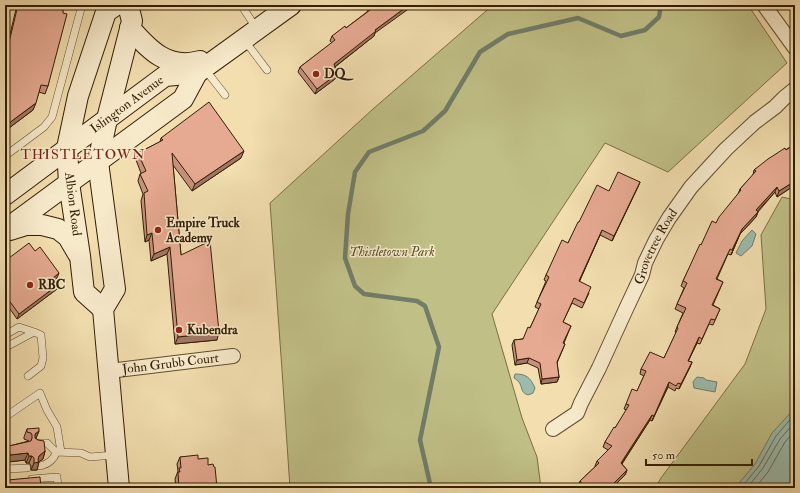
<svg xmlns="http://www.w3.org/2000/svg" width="800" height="493" viewBox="0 0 800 493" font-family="'IM FELL Double Pica',serif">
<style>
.green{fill:#c0c086;stroke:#796f44}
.water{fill:#9bbcad;stroke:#717d69}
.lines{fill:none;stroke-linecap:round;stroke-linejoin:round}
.shore{stroke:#666d58;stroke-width:1}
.stream{stroke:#717d69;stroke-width:4.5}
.lane-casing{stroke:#624e2d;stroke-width:8}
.street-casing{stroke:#624e2d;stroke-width:16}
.secondary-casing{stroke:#321e02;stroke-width:22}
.lane{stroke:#f7eacb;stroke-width:7}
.street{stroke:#f7eacb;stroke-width:14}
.secondary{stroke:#f7eacb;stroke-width:20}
.wall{fill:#c6927e;stroke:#321e02}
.shaded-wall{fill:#a17766;stroke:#321e02}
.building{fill:#e6aa92;stroke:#321e02}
.poi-dot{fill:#8f2418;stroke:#f7eacb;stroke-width:1.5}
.labels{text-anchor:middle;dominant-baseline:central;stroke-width:3;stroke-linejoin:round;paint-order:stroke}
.poi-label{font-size:13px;font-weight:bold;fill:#321e02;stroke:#f7eacb;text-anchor:start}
.street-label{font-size:13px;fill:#321e02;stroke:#f7eacb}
.park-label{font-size:13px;font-style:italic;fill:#5d4f2a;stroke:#f7eacb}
.neighbourhood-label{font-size:14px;letter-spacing:1px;fill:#7a1f14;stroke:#f7eacb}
</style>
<rect width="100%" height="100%" fill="#f2deaf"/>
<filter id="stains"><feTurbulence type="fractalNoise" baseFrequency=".005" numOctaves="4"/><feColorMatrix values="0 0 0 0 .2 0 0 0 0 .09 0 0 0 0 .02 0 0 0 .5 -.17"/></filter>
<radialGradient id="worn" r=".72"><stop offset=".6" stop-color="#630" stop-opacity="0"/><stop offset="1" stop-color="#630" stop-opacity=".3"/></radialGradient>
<!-- green -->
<path class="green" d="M 493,5 L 748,5 L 787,63 L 668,172 L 605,143 L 492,314 L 522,418 L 537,457 L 541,488 L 290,488 L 282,370 L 270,203 L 373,109 Z
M 782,197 L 795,200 L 795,488 L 655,488 L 661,478 L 745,364 L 766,309 L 761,235 Z"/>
<!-- water -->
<path class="water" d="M 752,230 L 756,234 L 752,246 L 741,256 L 736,253 L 742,241 Z
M 515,374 C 526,374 530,377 535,388 L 533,393 L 528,395 C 520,392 523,388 519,382 C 518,381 516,379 514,378 Z
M 697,377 L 704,378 L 706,380 L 717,382 L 715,392 L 694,388 L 693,382 Z
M 795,408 L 795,488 L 735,488 L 755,464 L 772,433 Z"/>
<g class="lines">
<!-- shore -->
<path class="shore" d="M 741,488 L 759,466 L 776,436 L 795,414
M 747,488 L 763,468 L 780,439 L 795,422
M 755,488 L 768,472 L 785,442 L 795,431"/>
<!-- stream -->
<path class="stream" d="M 431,488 L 420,440 L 439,347 L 425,306 L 417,301 L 364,294 L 355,286 L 345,258 L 348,214 L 355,172 L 369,152 L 423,131 L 445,111 L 480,52 L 508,34 L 578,18 L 621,36 L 645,30 L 659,17 L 661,5"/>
<defs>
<path id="lane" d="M 241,5 L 257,29
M 245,41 L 267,70
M 204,68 L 225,95
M 5,156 L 44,127 L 52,117 L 82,5
M 5,335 L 19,327 L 34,332
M 8,346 L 34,332 L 41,335 L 43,358 L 41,366 L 28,376
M 5,417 L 40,393 L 47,410 L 57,427 L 61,452
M 37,443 L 47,443 L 56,452 L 81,453 L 90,457 L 114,455
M 40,466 C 48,464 54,460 56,452
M 5,469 L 27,468
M 32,479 L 57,477 L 58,488"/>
<g id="street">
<path d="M 764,5 L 795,48"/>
<path id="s1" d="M 109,371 L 233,356"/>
<path id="s2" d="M 553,429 L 577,413 L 581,403 L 599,368 L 626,309 L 642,275 L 645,263 L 656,240 L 669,218 L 691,187 L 726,149 L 755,122 L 775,107 L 784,98 L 795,89"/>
</g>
<g id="secondary">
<path d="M 130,28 C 149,50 168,70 200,61"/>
<path id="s3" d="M 5,195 L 165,76 L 197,73"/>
<path d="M 5,230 L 183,99 L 197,73 L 291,5"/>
<path d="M 10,230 L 26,225 L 42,225 L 58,229 L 68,237 L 78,254"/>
<path d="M 103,309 L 84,292 L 80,256 L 69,183 L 67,148 L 78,96 L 106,12 L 116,5"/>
<path d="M 119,488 L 103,309 L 115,289 L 98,162 L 107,119 L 132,21 L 128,5"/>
</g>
</defs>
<!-- lane casing -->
<use href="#lane" class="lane-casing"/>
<!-- street casing -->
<use href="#street" class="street-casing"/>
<!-- secondary casing -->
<use href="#secondary" class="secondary-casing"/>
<!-- lane -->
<use href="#lane" class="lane"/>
<!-- street -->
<use href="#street" class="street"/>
<!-- secondary -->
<use href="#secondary" class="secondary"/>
</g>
<!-- wall -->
<path class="wall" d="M 17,5 L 64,5 L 48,86 L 45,94 L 39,92 L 33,110 L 5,131 L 5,55 Z
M 373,5 L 375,33 L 374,36 L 335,67 L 337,74 L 335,79 L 315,94 L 298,72 L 300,67 L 332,43 L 330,41 L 332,36 L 346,28 L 367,12 L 369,8 Z
M 161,138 L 241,158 L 192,191 L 173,165 L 181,255 L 217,340 L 175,344 L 167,254 L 151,261 L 149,240 L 145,242 L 141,201 L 143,194 L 138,181 L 140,174 L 141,173 L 136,160 L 138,153 L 160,142 Z
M 795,144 L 795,185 L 777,197 L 775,192 L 758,212 L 756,217 L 740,234 L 731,255 L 728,254 L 717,279 L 723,282 L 713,305 L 720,309 L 713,325 L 709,324 L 700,344 L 697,343 L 688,361 L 692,362 L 690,367 L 679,389 L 676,388 L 675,391 L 668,387 L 652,421 L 650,420 L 622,464 L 627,470 L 625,475 L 612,488 L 579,488 L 578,486 L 580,481 L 595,467 L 595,466 L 597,461 L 608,450 L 603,447 L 605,442 L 615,428 L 627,410 L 624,409 L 626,404 L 637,391 L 644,376 L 640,374 L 641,369 L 664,358 L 676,333 L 675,332 L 677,327 L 683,313 L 675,309 L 684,288 L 681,286 L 683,281 L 701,245 L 716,223 L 738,194 L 740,189 L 753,175 L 754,170 Z
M 640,182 L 612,241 L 600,235 L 579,282 L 589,293 L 582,308 L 572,303 L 563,322 L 571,326 L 564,343 L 565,344 L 563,349 L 557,363 L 559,377 L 557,382 L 541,384 L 538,368 L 527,363 L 515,365 L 512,345 L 514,340 L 523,339 L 530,328 L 539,309 L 535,307 L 546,281 L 544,280 L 546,275 L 568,243 L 579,222 L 609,191 Z
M 5,261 L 57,278 L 55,280 L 57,289 L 17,319 L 5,302 Z
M 27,429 L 39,431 L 36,438 L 45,451 L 43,459 L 39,461 L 37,470 L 31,470 L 31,466 L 29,463 L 26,463 L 25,460 L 8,462 L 6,453 L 9,446 L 29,441 L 24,439 L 24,437 Z
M 180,457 L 198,459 L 208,465 L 217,488 L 176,488 L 175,479 L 178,471 L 177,464 Z"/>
<!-- shaded-wall -->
<path class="shaded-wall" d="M 409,5 L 414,5 L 375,33 L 374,36 L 332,69 L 334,64 L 375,30 Z
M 337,74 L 335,79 L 315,94 L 317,89 Z
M 36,103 L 33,110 L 5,131 L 5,126 Z
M 244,151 L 241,158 L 192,191 L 195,184 Z
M 795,181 L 795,185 L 777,197 L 779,191 Z
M 640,182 L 638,187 L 612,241 L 614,236 Z
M 777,187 L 775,192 L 754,215 L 756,210 Z
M 758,212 L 756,217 L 740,234 L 731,255 L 742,229 Z
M 602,230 L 600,235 L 577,287 L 579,281 Z
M 152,233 L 149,240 L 145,242 L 147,235 Z
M 170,247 L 167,254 L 151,261 L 154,254 Z
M 59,273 L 57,278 L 51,283 L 53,278 Z
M 59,284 L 57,289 L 17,319 L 19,314 Z
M 219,332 L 217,340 L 175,344 L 178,337 Z
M 699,337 L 697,343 L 686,366 L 688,361 Z
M 529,358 L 527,363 L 515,365 L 517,360 Z
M 692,362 L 690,367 L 679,389 L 681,384 Z
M 559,377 L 557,382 L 541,384 L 542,379 Z
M 669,382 L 668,387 L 652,421 L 654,416 Z
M 652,415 L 650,420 L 619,468 L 621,463 Z
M 39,431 L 36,438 L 33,441 L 35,434 Z
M 45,451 L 43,459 L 37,463 L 39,462 L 37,470 L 31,470 L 34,463 L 39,456 Z
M 28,453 L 25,460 L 8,462 L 10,455 Z
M 29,456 L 32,456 L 29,463 L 26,463 Z
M 627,470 L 625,475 L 612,488 L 609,488 Z"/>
<!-- building -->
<path class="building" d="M 18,5 L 64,5 L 63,11 L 63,13 L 67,14 L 48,86 L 41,85 L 36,103 L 5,126 L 5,59 Z
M 373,5 L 409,5 L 375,30 L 376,31 L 334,64 L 337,74 L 317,89 L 300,67 L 335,40 L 332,36 L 345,26 L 346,28 L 370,10 L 369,8 Z
M 209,102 L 244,151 L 195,184 L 172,153 L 181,255 L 210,241 L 219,332 L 178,337 L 170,247 L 154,254 L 152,233 L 147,235 L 144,193 L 148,191 L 140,174 L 146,171 L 138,153 L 163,140 L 161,138 Z
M 795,144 L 795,181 L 779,191 L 777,187 L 756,210 L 758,212 L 742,229 L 732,250 L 730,249 L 716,279 L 723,282 L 712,305 L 720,309 L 715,320 L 711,319 L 702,339 L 699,337 L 688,361 L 692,362 L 681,384 L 678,383 L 676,386 L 669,382 L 654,416 L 652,415 L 621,463 L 627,470 L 609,488 L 586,488 L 580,481 L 599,463 L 597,461 L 612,446 L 605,442 L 614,427 L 615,428 L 629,405 L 626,404 L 632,389 L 637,391 L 646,371 L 641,369 L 650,352 L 664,358 L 678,328 L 677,327 L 686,308 L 677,304 L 687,283 L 683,281 L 700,244 L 701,245 L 712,221 L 716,223 L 719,217 L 741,190 L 740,189 L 756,171 L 754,170 L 768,159 L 785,148 L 786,150 Z
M 618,172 L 640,182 L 614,236 L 602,230 L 579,281 L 591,287 L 584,303 L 574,298 L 563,322 L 571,326 L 563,343 L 565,344 L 557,362 L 559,377 L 542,379 L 540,363 L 529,358 L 517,360 L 514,340 L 523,339 L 528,327 L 530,328 L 541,304 L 537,302 L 549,277 L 546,275 L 562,240 L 568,243 L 578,222 L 579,222 L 597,185 L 609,191 Z
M 29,243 L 35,251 L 40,247 L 59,273 L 53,278 L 59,284 L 19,314 L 5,295 L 5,261 Z
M 39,428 L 39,431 L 35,434 L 35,438 L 38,440 L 44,441 L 45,451 L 39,456 L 38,460 L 39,462 L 34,463 L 34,458 L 32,456 L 29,456 L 28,453 L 10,455 L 9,446 L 31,441 L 32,438 L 32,435 L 31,433 L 27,432 L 27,429 Z
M 198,455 L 198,459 L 208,458 L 208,465 L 213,464 L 214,467 L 215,467 L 217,488 L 179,488 L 178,472 L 180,472 L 179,468 L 181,468 L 180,457 Z
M 40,477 L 41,488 L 5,488 L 5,479 L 8,480 Z"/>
<!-- markers -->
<g class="poi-dot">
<circle cx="316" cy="74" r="4"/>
<circle cx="158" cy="230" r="4"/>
<circle cx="30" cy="285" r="4"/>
<circle cx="179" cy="330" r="4"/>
</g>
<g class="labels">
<!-- poi labels -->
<g class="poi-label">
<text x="324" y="74">DQ</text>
<text x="166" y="223">Empire Truck<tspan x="166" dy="15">Academy</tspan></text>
<text x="38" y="285">RBC</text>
<text x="187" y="330">Kubendra</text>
</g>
<!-- street labels -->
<g class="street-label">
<text stroke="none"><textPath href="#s3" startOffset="152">Islington Avenue</textPath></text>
<text transform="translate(73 204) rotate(83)">Albion Road</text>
<text stroke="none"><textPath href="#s2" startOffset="213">Grovetree Road</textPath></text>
<text stroke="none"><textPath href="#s1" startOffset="62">John Grubb Court</textPath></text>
</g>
<!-- park labels -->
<g class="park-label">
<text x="392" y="252">Thistletown Park</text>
</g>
<!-- neighbourhood labels -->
<g class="neighbourhood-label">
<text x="83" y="154">THISTLETOWN</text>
</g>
</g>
<!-- margin -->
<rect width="800" height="493" fill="none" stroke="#f2deaf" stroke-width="20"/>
<rect x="6" y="6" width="788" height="481" fill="none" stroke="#321e02" stroke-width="2"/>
<rect x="10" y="10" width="780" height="473" fill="none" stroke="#321e02"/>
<!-- scale -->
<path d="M646 459v6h106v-6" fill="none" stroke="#321e02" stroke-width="2"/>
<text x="652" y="459" font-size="12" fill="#321e02" stroke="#f7eacb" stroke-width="3" paint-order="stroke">50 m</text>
<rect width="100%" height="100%" filter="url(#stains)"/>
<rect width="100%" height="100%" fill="url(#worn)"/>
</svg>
